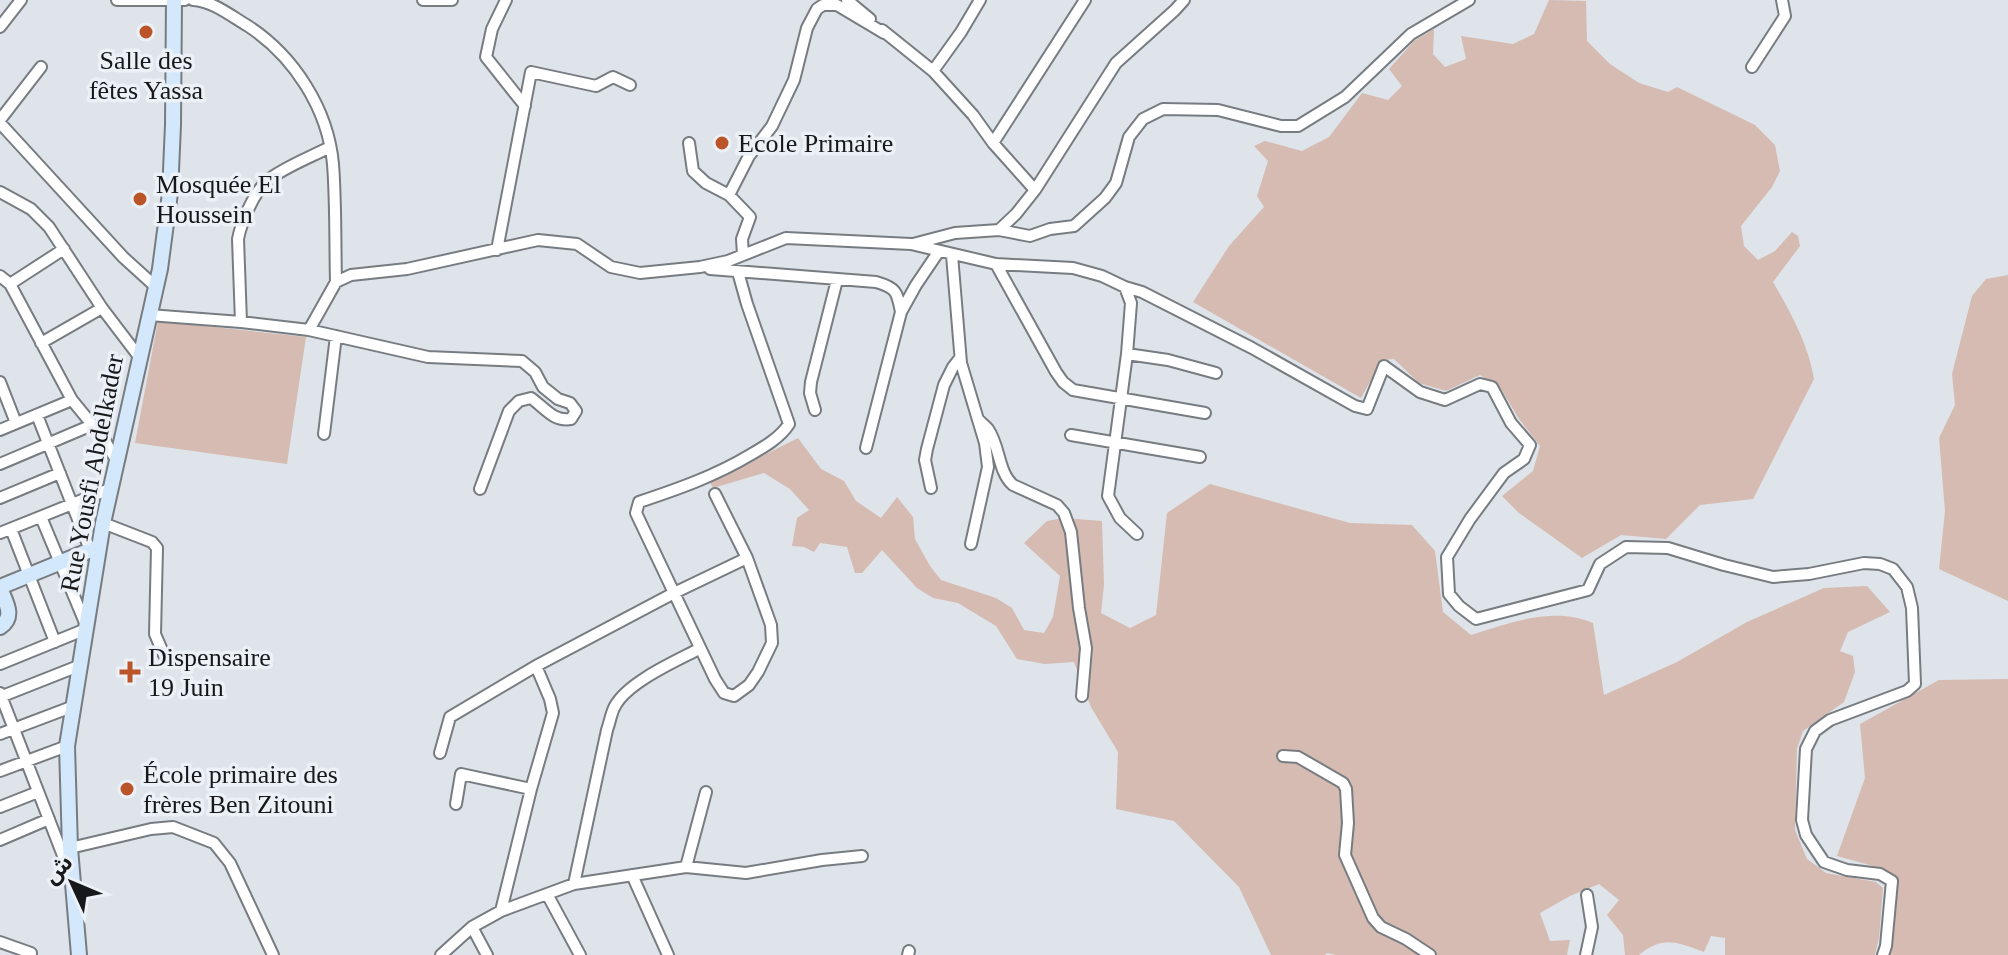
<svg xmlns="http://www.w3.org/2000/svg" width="2008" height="955" viewBox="0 0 2008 955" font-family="'Times New Roman','Noto Sans Arabic',serif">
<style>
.green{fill:#d5bbb1}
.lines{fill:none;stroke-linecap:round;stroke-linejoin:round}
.street-casing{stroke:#777c81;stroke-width:14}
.secondary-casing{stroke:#777c81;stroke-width:18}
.street{stroke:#fff;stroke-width:10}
.secondary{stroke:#d3e8fb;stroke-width:14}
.poi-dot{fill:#bb5428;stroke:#ecf1f7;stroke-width:3}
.labels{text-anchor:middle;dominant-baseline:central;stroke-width:7;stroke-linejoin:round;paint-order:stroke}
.poi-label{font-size:26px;fill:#16181a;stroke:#ecf1f7;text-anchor:start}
.street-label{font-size:26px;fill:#16181a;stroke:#ecf1f7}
</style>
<rect width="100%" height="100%" fill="#dee4ea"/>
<!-- green -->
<path class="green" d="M 1549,0 L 1586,1 L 1587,41 L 1610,64 L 1639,83 L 1668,92 L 1677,87 L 1755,125 L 1775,145 L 1780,171 L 1772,187 L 1741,226 L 1744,246 L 1758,260 L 1775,251 L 1792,232 L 1798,236 L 1800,246 L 1773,282 C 1791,313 1808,343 1814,379 L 1753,499 L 1700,505 L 1666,539 L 1621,535 L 1582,558 L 1519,513 L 1502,496 L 1533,471 L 1540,446 L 1519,419 L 1501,389 L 1480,375 L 1446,391 L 1419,383 L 1394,359 L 1382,360 L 1361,398 L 1193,302 L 1229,246 L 1264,207 L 1257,196 L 1268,161 L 1254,146 L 1265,141 L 1302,151 L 1329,137 L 1362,93 L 1388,100 L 1402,86 L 1389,69 L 1414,41 L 1434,29 L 1433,54 L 1445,67 L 1466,59 L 1461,36 L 1513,44 L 1534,34 Z
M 2008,275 L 2008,601 L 1939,569 L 1945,511 L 1939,438 L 1955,405 L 1952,374 L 1972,296 L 1986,279 Z
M 158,321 L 306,337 L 287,464 L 135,443 Z
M 798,438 L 821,469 L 844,481 L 856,501 L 881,518 L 897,497 L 913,517 L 915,539 L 930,566 L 941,580 L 996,598 L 1012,608 L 1024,630 L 1044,633 L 1053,617 L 1060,576 L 1024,543 L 1047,521 L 1064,518 L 1102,521 L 1104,585 L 1101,613 L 1130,628 L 1156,615 L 1167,513 L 1210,484 L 1350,523 L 1412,525 L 1435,551 L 1443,612 L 1471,635 C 1509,623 1554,606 1593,623 L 1604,695 L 1677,662 L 1747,622 L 1824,588 L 1867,586 L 1890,612 L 1848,632 L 1840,651 L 1853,656 L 1855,672 L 1844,702 L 1803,731 L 1797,749 L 1795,830 L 1807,859 L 1826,873 L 1876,882 L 1883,888 L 1879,938 L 1875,955 L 1725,955 L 1725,938 L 1711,936 L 1704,952 C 1677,942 1663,935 1639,955 L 1625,955 L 1623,935 L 1607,915 L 1619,900 L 1599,884 L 1570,896 L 1540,913 L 1550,941 L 1570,940 L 1567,955 L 1336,955 L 1327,953 L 1325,955 L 1271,955 L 1239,887 L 1174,821 L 1116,809 L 1118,752 L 1091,707 L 1074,662 L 1045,664 L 1017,659 L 996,626 L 958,603 L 933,598 L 917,588 L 882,550 L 862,573 L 855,573 L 847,547 L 820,543 L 814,552 L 804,547 L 792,546 L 797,518 L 809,510 L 790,489 L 764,473 L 713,488 L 710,482 Z
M 2008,679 L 2008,955 L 1889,955 L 1897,884 L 1884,869 L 1837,856 L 1865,778 L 1860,724 L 1939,680 Z"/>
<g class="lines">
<defs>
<path id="street" d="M 117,0 L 185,0
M 193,0 C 213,1 231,16 248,26 C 294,56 328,109 333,164 C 336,203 335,243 336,282
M 423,0 L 452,0
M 506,0 L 492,29 L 486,57 L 525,106
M 847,0 L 870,19
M 0,27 L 21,0
M 882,30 L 933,71 L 973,115 L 993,143 L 1035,190
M 1752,67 L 1785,16 L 1782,0
M 933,71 L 961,32 L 980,0
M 0,120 L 41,67
M 0,123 L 123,257 L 156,287
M 689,143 L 693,171 L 706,183 L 729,195 L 750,217 L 742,239 L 743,255
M 993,143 L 1085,0
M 0,192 L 31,209 L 49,227 L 102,308 L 140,358
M 729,195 L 749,156 L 772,126 L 794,80 L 807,28 L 817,9 L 823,5 L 837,5 L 884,33
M 999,230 L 1030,236 L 1050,229 L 1074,226 L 1105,198 L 1116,183 L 1129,137 L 1143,119 L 1163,109 L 1218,110 L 1281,126 L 1298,126 L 1345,97 L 1411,34 L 1469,0
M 913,244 L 955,233 L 999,230 L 1016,214 L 1035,190 L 1116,63 L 1175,10 L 1184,0
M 497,250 L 531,72 L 596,86 L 613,77 L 630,85
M 952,255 L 961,363 L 985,443 L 988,467 L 971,544
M 996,264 L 1056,372 L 1063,382 L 1073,390 L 1205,413
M 710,269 L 876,282 C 897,288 897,292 901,312
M 0,276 L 10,284 L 72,400 L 104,439 L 116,460
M 10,284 L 64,249
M 1125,287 L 1131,303 L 1127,354 L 1108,496 L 1120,518 L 1137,534
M 149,315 L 241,322 L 309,330 L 336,282 L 351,275 L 407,269 L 538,240 L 577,244 L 611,267 L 640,273 L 700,267 L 728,261 L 786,238 L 911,244 L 996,264 L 1073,268 L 1102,276 L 1125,287 L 1142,292 L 1252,348 L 1355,406 L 1367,409 L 1384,366 L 1420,392 L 1445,400 L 1480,384 L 1492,387 L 1511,423 L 1530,445 L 1524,459 L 1504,473 L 1470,519 L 1447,557 L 1449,594 L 1459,606 L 1476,619 L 1588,590 L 1600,564 L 1626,547 L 1668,548 L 1724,565 L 1773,577 L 1809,574 L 1864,563 L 1880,564 L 1893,569 L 1907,587 L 1912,608 L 1915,684 L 1907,691 L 1830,720 L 1815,731 L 1806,749 L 1802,820 L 1806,835 L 1824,862 L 1847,870 L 1880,874 L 1892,881 L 1886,946 L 1883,955
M 241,322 L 238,239 C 241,223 254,192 267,181 C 282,168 311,157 330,147
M 309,330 L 428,357 L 522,361 L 535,372 L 543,387 L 558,399 L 570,403 L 576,411 L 571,419 C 553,422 544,407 531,398 L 519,401 L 509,411 L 480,489
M 41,343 L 102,308
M 1127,354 L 1168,360 L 1216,373
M 0,382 L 16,423
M 815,410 L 810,393 L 811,382 L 837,280
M 37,415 L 90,550
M 978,419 C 981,423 985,425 988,429 C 1000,446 998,472 1013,485 L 1057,505 L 1064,513 L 1071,532 L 1079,608 L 1086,648 L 1082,696
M 0,430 L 72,400
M 324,434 L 336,336
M 1071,435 L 1200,457
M 866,448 L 901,312 L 916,285 L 939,251
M 0,464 L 92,425
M 931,488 L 925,460 L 927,449 L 944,385 L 953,367 L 960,358
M 715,494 L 747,558 L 771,625 L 772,643 L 758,672 L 749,685 L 734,696 L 724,693 L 715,679 L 636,513 L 639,502 C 678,489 715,476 750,455 C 764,447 780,438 789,424 L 747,304 L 738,272
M 0,498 L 60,473
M 41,517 L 86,625
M 103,523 L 152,542 L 157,548 L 155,634 L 164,655
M 11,529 L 55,642
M 0,533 L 112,488
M 0,664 L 86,629
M 0,693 L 67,866
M 0,697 L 81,665
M 0,734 L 74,706
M 440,753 L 450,717 L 536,666 L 674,593 L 747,558
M 1283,756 L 1298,757 L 1343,783 L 1346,789 L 1348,823 L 1345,855 L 1373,918 L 1381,927 L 1406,939 L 1430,955
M 0,771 L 67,746
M 456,804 L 461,774 L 531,789
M 0,807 L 38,792
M 0,840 L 49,819
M 70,848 L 151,829 L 173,827 L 214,843 L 230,863 L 273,955
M 686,867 L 706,792
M 632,875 L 668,955
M 574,884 L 607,730 C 610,722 611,713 615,706 C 628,682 676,661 699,649
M 547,894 L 580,955
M 501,911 L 531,789 L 553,713 L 550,699 L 536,666
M 472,927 L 487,955
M 0,942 L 31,953 L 30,955
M 441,955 L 472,927 L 501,911 L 574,884 L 686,867 L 746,873 L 822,860 L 862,856
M 908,955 L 909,951
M 1586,955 L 1592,927 L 1587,895"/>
<path id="secondary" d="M 0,587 L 98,547
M 0,588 C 5,601 16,617 0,627
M 79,955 L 70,848 L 67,746 L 103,523 L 160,269 L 170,193 L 173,125 L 174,0"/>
</defs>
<!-- street casing -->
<use href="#street" class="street-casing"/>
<!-- secondary casing -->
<use href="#secondary" class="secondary-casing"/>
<!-- street -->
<use href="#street" class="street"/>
<!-- secondary -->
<use href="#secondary" class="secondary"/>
</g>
<!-- markers -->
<g class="poi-dot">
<circle cx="146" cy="32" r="8"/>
<circle cx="722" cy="143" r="8"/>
<circle cx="140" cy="199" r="8"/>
<path d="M126 660h8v8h8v8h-8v8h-8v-8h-8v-8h8z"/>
<circle cx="127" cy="789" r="8"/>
</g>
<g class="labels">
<!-- poi labels -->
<g class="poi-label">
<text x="146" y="60" text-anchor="middle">Salle des<tspan x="146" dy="30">fêtes Yassa</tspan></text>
<text x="738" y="143">Ecole Primaire</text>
<text x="156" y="184">Mosquée El<tspan x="156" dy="30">Houssein</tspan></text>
<text x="148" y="657">Dispensaire<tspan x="148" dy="30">19 Juin</tspan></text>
<text x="143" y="774">École primaire des<tspan x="143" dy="30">frères Ben Zitouni</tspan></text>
</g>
<!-- street labels -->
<g class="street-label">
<text transform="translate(92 473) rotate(-79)">Rue Yousfi Abdelkader</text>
</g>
</g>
<!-- north arrow -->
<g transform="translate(72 883) rotate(314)" stroke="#ecf1f7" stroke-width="6" paint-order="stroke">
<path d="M0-6L14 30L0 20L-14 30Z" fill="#16181a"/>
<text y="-12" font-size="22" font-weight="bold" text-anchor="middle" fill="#16181a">ش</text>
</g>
</svg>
